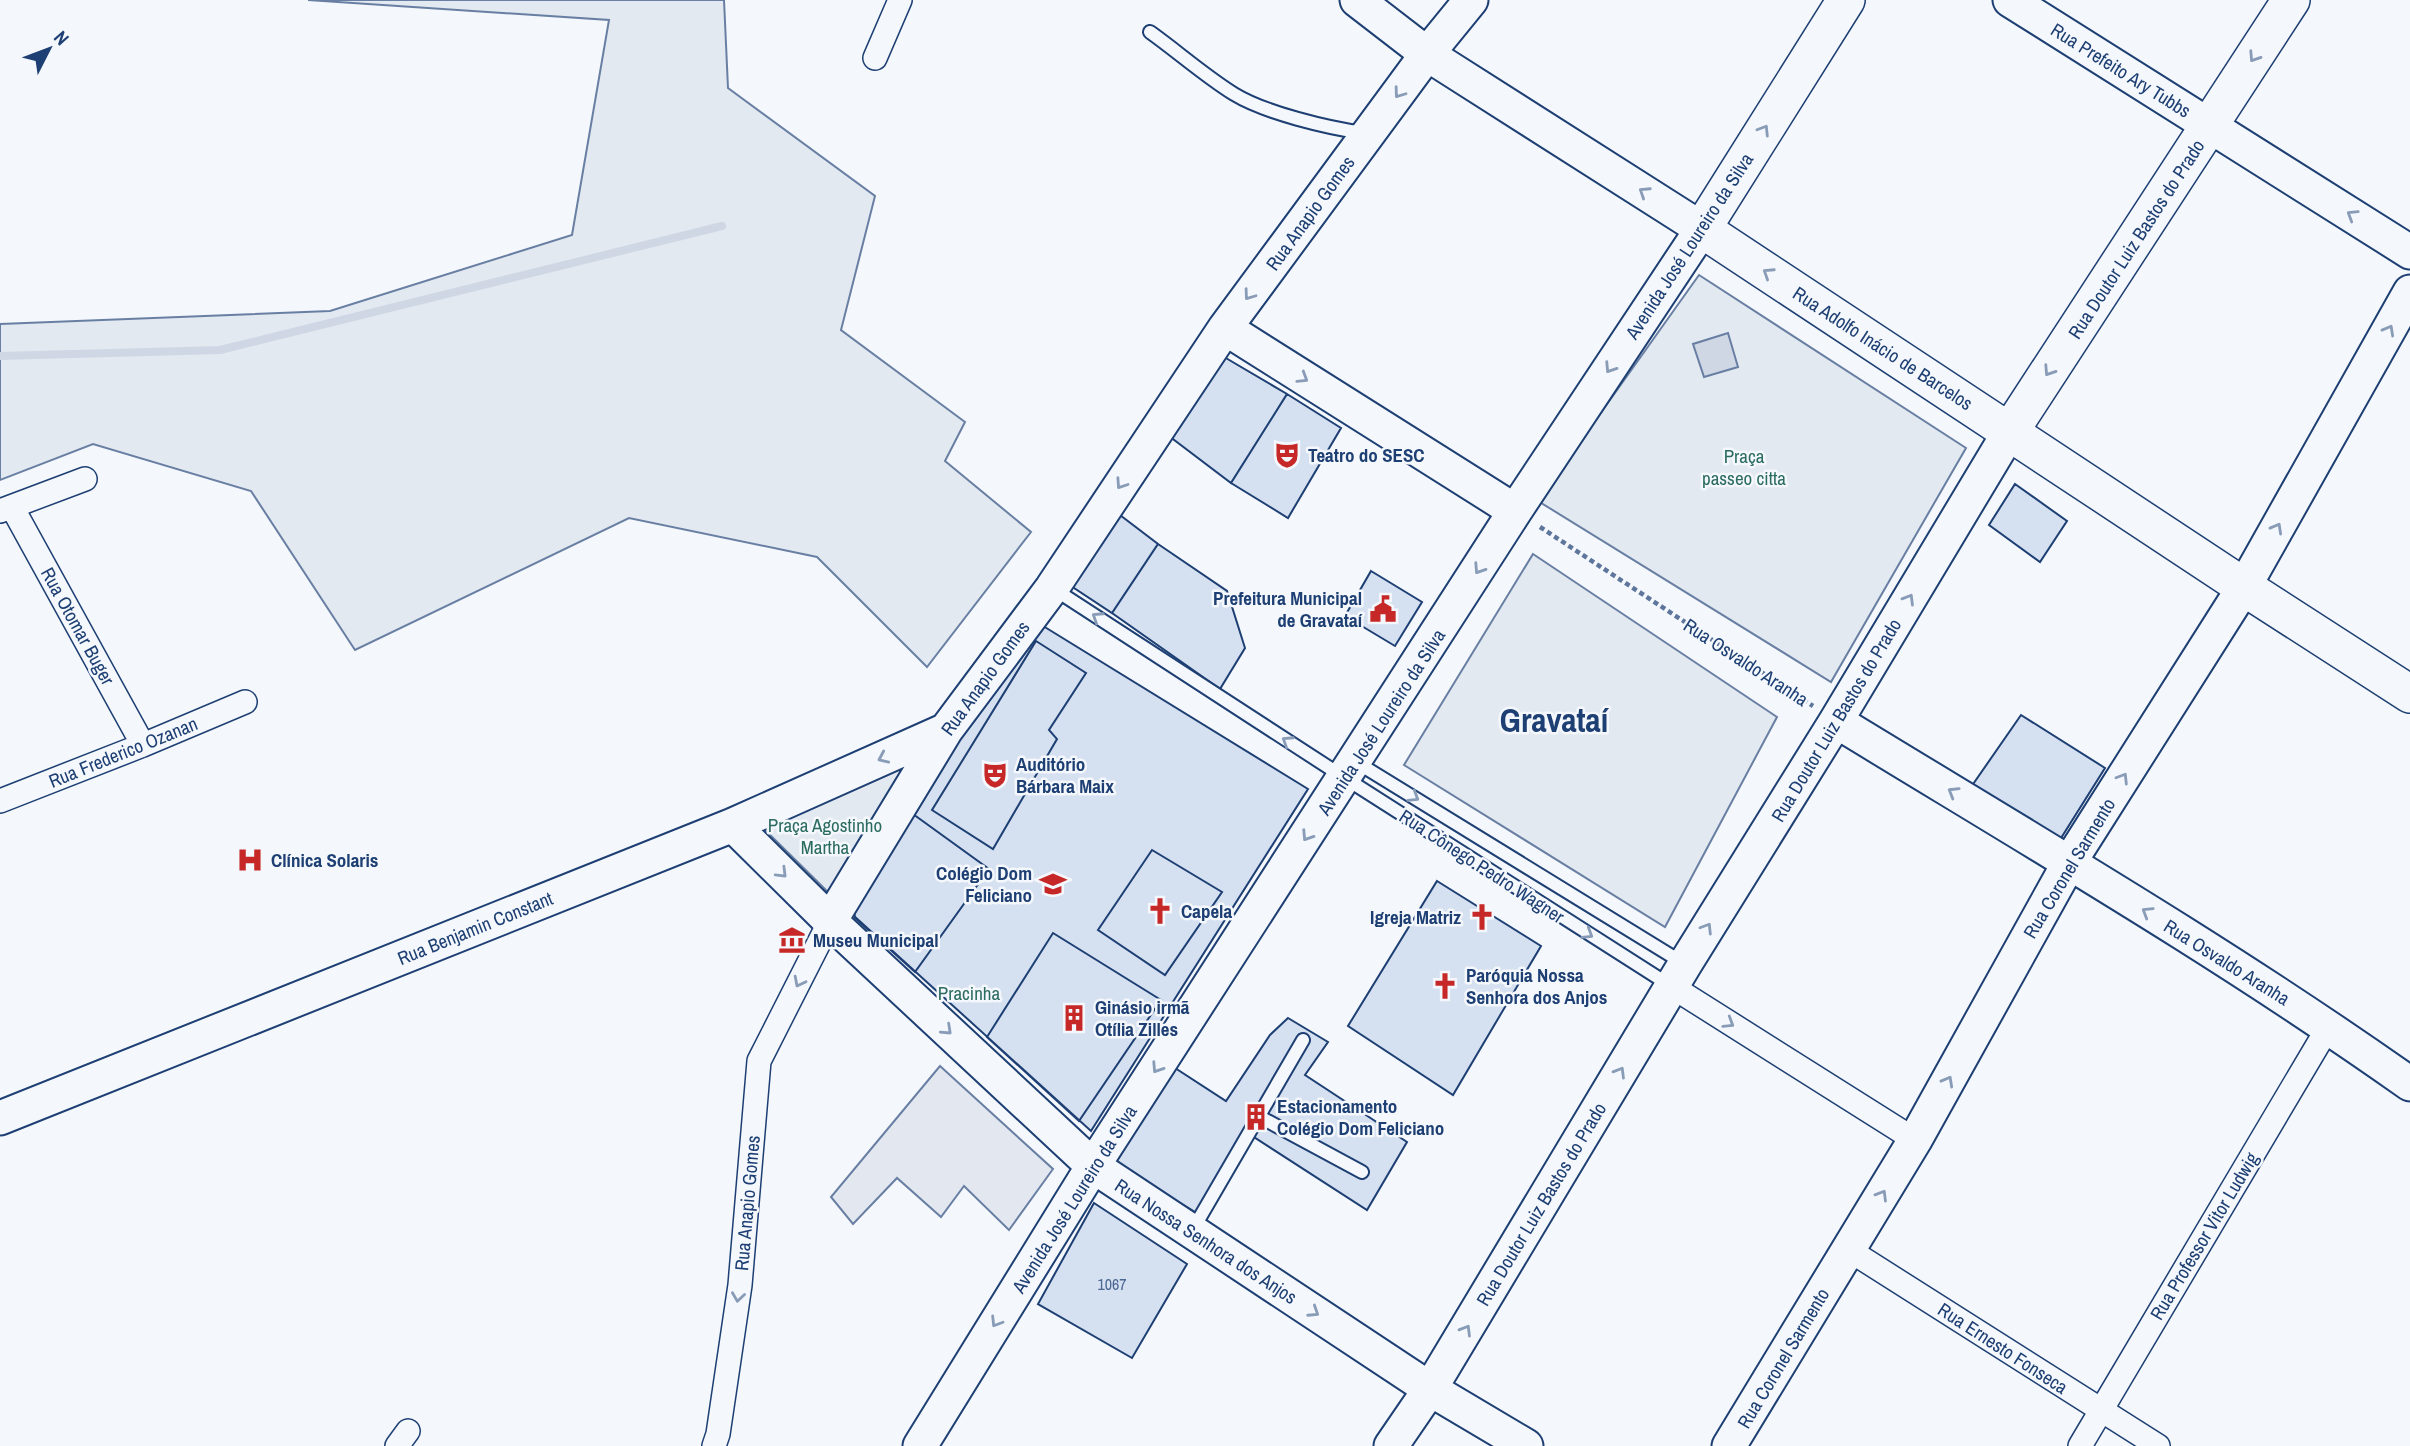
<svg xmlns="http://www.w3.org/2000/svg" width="2410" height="1446" viewBox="0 0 2410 1446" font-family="'Archivo Narrow',sans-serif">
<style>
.green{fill:#e3e9f0;stroke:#687fa3;stroke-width:2}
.parking{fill:#e3e8f0;stroke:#687fa3;stroke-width:2}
.water{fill:#cfd7e4;stroke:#687fa3;stroke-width:2}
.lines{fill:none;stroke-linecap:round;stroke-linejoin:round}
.stream{stroke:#cfd7e4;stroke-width:8}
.building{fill:#d5e0f0;stroke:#1d3f73;stroke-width:2}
.lane-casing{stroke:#1d3f73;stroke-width:16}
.street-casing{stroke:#1d3f73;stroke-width:26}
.secondary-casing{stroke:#1d3f73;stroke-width:37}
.primary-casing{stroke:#1d3f73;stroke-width:40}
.path{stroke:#5e769c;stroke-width:4.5;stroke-dasharray:5 3.5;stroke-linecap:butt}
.lane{stroke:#f4f7fb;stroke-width:12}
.street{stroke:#f4f7fb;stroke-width:23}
.secondary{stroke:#f4f7fb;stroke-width:33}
.primary{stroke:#f4f7fb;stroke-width:37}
.oneway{stroke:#889bb7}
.labels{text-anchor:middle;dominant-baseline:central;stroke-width:5;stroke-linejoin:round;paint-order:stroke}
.number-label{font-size:16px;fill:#4b6792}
.street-label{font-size:19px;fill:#1d3f73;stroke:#f4f7fb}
.poi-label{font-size:19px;font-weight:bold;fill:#1d3f73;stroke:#f4f7fb;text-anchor:start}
.park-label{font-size:19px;fill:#2c6c60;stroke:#f4f7fb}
.town-label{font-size:33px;font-weight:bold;fill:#1d3f73;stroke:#f4f7fb}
</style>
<rect width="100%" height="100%" fill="#f4f7fb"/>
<!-- green -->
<path class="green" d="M 308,0 L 724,0 L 728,88 L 875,196 L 841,330 L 965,422 L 945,461 L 1031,532 L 927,667 L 817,557 L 629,518 L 355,650 L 251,491 L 93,444 L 0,480 L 0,324 L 330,311 L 572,235 L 609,20 Z
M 1699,275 L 1966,448 L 1831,682 L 1538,501 Z
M 1533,554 L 1777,717 L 1665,927 L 1404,765 Z
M 917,754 L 832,896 L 760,825 Z"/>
<!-- parking -->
<path class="parking" d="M 940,1066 L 1053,1169 L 1009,1230 L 964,1186 L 941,1217 L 897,1178 L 853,1224 L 831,1197 Z"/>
<!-- water -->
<path class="water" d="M 1728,333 L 1738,367 L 1704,377 L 1693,344 Z"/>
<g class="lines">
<!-- stream -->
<path class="stream" d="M 0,356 L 220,350 L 722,226"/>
</g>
<!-- building -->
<path class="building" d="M 1219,354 L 1287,394 L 1231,483 L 1165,433 Z
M 1287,394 L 1341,428 L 1288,518 L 1231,483 Z
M 2015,484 L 2067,521 L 2040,562 L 1989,525 Z
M 1116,512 L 1158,544 L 1112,613 L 1068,584 Z
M 1158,544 L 1227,591 L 1245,648 L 1220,689 L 1112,613 Z
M 1371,571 L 1422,602 L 1395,646 L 1345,616 Z
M 1035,621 L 1308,789 L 1091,1131 L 843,906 Z
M 1036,641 L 1086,673 L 1049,730 L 1057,739 L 993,849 L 932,810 Z
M 2021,715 L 2105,768 L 2056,846 L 1969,790 Z
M 906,809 L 989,869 L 915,972 L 855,918 L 853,901 Z
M 1152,850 L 1222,892 L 1165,975 L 1098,930 Z
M 1437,881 L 1541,946 L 1453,1095 L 1348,1026 Z
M 1053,933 L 1161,1000 L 1079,1121 L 987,1037 Z
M 1288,1018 L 1328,1042 L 1305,1075 L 1407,1142 L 1367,1210 L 1249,1134 L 1200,1215 L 1128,1172 L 1114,1166 L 1164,1079 L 1175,1068 L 1226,1101 L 1270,1035 Z
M 1094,1203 L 1187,1264 L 1132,1358 L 1038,1304 Z"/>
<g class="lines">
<defs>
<path id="lane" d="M 1150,32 C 1178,52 1205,76 1234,94 C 1265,113 1328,128 1364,133
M 1054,589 L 1345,778 L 1671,986
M 1356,762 L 1683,963
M 1260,1117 L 1362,1172
M 1192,1231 L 1303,1040"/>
<path id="street" d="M 875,58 L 900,0
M 12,507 L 143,745
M 0,511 L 85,479
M 0,801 L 143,745 L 245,702
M 1671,986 L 1915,1140
M 1849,1250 L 2158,1446
M 397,1446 L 408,1431
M 714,1446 L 718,1434 L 740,1285 L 759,1061 L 830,921
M 2080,1446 L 2329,1026"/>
<path id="secondary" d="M 2010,0 L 2410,252
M 1225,328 L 1515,511
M 1836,721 C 2029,839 2225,953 2410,1084
M 733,825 L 830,921 L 1093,1166 L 1430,1389 L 1526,1446
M 830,921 L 946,730 L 1052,588 L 1225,328 L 1427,54 L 1471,0
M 0,1118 L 733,825 L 946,730
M 920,1446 L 1093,1166 L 1515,511 L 1702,229 L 1427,54 L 1357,0
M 1391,1446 L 1430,1389 L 1685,964 L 1836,721 L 2010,431
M 1729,1446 L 1915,1140 L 2069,863 L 2244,587 L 2410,292"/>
<path id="primary" d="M 1846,0 L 1702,229 L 2244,587 L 2410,694
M 2010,431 L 2291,0"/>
</defs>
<!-- lane casing -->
<use href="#lane" class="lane-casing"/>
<!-- street casing -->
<use href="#street" class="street-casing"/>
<!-- secondary casing -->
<use href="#secondary" class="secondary-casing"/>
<!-- primary casing -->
<use href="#primary" class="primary-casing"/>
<!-- path -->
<path class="path" d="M 1540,527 L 1813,706"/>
<!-- lane -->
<use href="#lane" class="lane"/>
<!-- street -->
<use href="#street" class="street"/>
<!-- secondary -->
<use href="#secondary" class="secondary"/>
<!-- primary -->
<use href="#primary" class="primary"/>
</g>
<!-- one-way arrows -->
<defs><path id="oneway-chevron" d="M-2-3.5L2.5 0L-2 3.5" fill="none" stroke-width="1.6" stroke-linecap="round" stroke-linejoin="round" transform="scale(1.75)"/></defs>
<g class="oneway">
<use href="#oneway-chevron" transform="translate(2254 57) rotate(123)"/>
<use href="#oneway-chevron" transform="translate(1399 93) rotate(126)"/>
<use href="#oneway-chevron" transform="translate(1764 130) rotate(-58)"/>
<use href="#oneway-chevron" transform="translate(1644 192) rotate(-147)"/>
<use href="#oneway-chevron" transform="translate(2352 215) rotate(-148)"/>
<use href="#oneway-chevron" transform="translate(1768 273) rotate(-147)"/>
<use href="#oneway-chevron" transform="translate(1249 295) rotate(126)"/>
<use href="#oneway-chevron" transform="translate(2389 330) rotate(-61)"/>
<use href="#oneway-chevron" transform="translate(1610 368) rotate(123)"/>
<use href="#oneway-chevron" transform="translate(2049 371) rotate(123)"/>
<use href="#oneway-chevron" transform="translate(1303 378) rotate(32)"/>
<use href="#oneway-chevron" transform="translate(1121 484) rotate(124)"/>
<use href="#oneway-chevron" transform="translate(2277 528) rotate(-61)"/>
<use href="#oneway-chevron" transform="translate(1479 569) rotate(123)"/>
<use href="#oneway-chevron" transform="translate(1909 599) rotate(-59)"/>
<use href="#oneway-chevron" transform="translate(1097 617) rotate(-147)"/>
<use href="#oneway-chevron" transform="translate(1287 741) rotate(-147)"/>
<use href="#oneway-chevron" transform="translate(883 758) rotate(156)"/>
<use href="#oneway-chevron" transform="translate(2123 778) rotate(-58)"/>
<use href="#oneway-chevron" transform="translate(1953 792) rotate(-149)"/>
<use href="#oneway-chevron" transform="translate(1414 797) rotate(32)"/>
<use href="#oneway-chevron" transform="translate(1307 836) rotate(123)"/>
<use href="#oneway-chevron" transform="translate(782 873) rotate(45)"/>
<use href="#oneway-chevron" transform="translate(2147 912) rotate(-148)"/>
<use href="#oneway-chevron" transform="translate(1707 928) rotate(-58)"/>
<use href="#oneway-chevron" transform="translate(1588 934) rotate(32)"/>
<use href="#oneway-chevron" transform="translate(799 982) rotate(117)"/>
<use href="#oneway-chevron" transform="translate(1729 1023) rotate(32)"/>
<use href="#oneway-chevron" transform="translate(947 1030) rotate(43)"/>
<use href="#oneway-chevron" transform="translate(1157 1068) rotate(123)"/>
<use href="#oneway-chevron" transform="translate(1620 1072) rotate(-59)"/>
<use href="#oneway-chevron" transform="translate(1948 1081) rotate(-61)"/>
<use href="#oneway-chevron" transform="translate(1882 1195) rotate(-59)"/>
<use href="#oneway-chevron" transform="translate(738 1297) rotate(98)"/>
<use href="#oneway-chevron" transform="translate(1314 1312) rotate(33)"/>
<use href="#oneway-chevron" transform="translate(996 1322) rotate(122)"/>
<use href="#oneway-chevron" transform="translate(1466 1330) rotate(-59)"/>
</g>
<!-- icons -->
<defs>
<symbol id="theatre-bare" viewBox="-9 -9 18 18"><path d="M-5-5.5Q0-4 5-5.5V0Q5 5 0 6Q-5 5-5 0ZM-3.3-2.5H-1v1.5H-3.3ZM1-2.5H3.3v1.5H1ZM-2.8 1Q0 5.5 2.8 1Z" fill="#c62828" stroke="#f4f7fb" stroke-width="2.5" paint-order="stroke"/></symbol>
<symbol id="civic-bare" viewBox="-9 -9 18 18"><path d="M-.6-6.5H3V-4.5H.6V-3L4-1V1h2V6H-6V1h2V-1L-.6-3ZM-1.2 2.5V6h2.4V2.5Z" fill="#c62828" stroke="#f4f7fb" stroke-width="2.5" paint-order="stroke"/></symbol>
<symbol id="hospital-bare" viewBox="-9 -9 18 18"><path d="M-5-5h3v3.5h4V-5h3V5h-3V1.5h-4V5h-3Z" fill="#c62828" stroke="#f4f7fb" stroke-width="2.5" paint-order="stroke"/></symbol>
<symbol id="school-bare" viewBox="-9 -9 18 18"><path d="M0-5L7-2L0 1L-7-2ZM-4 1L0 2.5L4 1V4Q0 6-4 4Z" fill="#c62828" stroke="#f4f7fb" stroke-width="2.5" paint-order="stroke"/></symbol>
<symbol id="church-bare" viewBox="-9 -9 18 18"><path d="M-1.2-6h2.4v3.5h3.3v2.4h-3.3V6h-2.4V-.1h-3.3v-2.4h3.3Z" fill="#c62828" stroke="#f4f7fb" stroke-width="2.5" paint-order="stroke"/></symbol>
<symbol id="museum-bare" viewBox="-9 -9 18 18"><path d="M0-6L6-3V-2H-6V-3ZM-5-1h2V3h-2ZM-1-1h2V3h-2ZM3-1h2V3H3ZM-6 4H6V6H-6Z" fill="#c62828" stroke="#f4f7fb" stroke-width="2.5" paint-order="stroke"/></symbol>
<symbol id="building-bare" viewBox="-9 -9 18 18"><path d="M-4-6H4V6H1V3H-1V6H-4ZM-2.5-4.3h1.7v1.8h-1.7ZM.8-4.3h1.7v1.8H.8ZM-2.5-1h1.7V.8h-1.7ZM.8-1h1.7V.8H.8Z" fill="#c62828" stroke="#f4f7fb" stroke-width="2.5" paint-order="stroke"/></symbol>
</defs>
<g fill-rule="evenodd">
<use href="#theatre-bare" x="1268" y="436" width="38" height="38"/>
<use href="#civic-bare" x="1364" y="590" width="38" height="38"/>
<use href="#theatre-bare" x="976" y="756" width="38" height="38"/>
<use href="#hospital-bare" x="231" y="841" width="38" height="38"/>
<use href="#school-bare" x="1034" y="865" width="38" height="38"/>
<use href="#church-bare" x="1141" y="892" width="38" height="38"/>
<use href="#church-bare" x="1463" y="898" width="38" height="38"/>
<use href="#museum-bare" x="773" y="921" width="38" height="38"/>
<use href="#church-bare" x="1426" y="967" width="38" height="38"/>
<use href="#building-bare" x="1055" y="999" width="38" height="38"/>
<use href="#building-bare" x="1237" y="1098" width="38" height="38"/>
</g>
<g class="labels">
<!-- number labels -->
<g class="number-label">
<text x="1112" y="1284">1067</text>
</g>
<!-- street labels -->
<g class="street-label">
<text transform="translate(2121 70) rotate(32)">Rua Prefeito Ary Tubbs</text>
<text transform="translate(1310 213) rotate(-54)">Rua Anapio Gomes</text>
<text transform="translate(2136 239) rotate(-57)">Rua Doutor Luiz Bastos do Prado</text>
<text transform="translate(1689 246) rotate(-57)">Avenida José Loureiro da Silva</text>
<text transform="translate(1883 348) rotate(33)">Rua Adolfo Inácio de Barcelos</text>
<text transform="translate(78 626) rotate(61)">Rua Otomar Buger</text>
<text transform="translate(1746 662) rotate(33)">Rua Osvaldo Aranha</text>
<text transform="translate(985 678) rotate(-54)">Rua Anapio Gomes</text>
<text transform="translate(1836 720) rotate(-59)">Rua Doutor Luiz Bastos do Prado</text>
<text transform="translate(1381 722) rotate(-57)">Avenida José Loureiro da Silva</text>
<text transform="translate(123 752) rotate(-22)">Rua Frederico Ozanan</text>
<text transform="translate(1482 866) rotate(33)">Rua Cônego Pedro Wagner</text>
<text transform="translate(2069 868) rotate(-59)">Rua Coronel Sarmento</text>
<text transform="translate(475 928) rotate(-22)">Rua Benjamin Constant</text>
<text transform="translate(2227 962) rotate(32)">Rua Osvaldo Aranha</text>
<text transform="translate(1074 1199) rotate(-58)">Avenida José Loureiro da Silva</text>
<text transform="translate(747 1203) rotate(-85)">Rua Anapio Gomes</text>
<text transform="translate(1541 1204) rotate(-59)">Rua Doutor Luiz Bastos do Prado</text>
<text transform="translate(2204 1236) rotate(-59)">Rua Professor Vitor Ludwig</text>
<text transform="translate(1206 1241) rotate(33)">Rua Nossa Senhora dos Anjos</text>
<text transform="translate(2003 1348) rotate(33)">Rua Ernesto Fonseca</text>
<text transform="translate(1783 1358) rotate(-59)">Rua Coronel Sarmento</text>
</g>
<!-- poi labels -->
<g class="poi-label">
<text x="1308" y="455">Teatro do SESC</text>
<text x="1362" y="598" text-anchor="end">Prefeitura Municipal<tspan x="1362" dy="22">de Gravataí</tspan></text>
<text x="1016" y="764">Auditório<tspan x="1016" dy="22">Bárbara Maix</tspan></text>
<text x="271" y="860">Clínica Solaris</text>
<text x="1032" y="873" text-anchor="end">Colégio Dom<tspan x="1032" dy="22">Feliciano</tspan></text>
<text x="1181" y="911">Capela</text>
<text x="1461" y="917" text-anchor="end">Igreja Matriz</text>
<text x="813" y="940">Museu Municipal</text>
<text x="1466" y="975">Paróquia Nossa<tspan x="1466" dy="22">Senhora dos Anjos</tspan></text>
<text x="1095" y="1007">Ginásio irmã<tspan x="1095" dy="22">Otília Zilles</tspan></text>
<text x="1277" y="1106">Estacionamento<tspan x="1277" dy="22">Colégio Dom Feliciano</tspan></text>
</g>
<!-- park labels -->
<g class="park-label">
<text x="1744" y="456">Praça<tspan x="1744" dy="22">passeo citta</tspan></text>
<text x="825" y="825">Praça Agostinho<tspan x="825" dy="22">Martha</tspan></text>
<text x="969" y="993">Pracinha</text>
</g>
<!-- town labels -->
<g class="town-label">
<text x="1554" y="720">Gravataí</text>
</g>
</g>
<!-- north arrow -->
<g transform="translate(49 49) rotate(48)" stroke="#f4f7fb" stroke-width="5" paint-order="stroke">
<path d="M0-5L12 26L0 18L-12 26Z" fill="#1d3f73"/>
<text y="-10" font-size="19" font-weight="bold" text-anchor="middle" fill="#1d3f73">N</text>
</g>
</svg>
